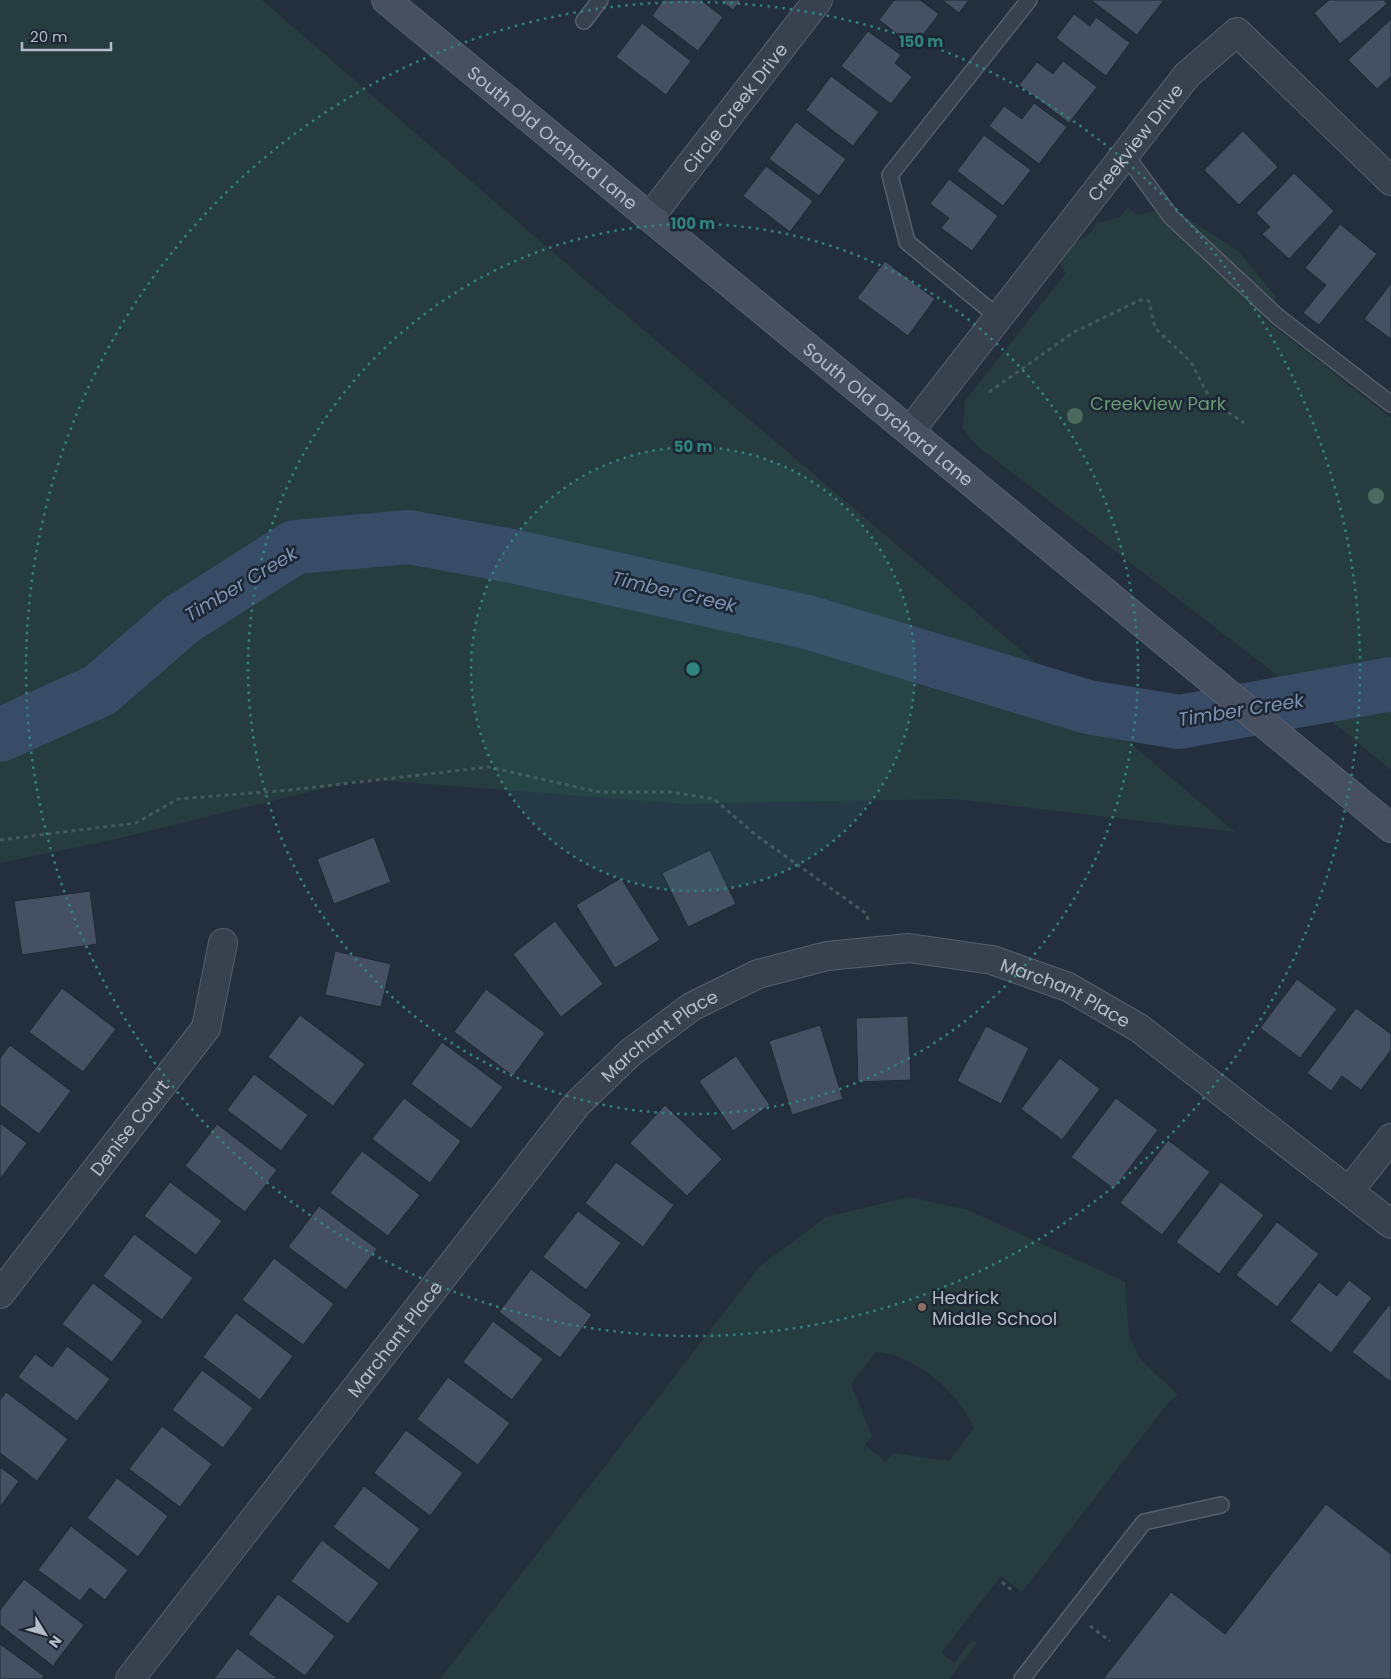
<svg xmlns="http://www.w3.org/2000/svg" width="1391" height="1679" viewBox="0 0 1391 1679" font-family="Poppins,sans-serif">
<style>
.green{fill:#263c3f;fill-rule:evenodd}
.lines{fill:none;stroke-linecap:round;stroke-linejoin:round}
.river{stroke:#394c67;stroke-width:54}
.building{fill:#455162;stroke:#1f2835}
.lane-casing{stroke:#565f6c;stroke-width:18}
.street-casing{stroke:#565f6c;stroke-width:30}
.secondary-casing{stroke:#565f6c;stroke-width:30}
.path{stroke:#44595c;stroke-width:3;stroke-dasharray:4 4;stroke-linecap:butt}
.lane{stroke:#38414e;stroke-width:15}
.street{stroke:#38414e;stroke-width:28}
.secondary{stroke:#465061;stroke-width:28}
.tree{fill:#4b6a5d}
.ring{fill:none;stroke:#308480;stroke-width:2.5;stroke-dasharray:2.5 5}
.education-dot{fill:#8d6e63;stroke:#1d2633;stroke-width:2}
.labels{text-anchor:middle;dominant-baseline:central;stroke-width:5;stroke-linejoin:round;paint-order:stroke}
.street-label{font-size:18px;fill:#b4bcc9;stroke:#1d2633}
.park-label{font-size:18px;fill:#6b9a76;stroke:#1d2633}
.poi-label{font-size:18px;fill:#b4bcc9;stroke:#1d2633;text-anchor:start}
.water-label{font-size:19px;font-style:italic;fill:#7c92b1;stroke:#1d2633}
.centre{fill:#308480;stroke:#1d2633;stroke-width:2.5}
.ring-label{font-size:15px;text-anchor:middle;font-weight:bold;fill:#308480;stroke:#1d2633;stroke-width:5;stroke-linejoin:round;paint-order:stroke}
</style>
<rect width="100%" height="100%" fill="#242f3e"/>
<!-- green -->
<path class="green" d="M 0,0 L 262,0 L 592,286 L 1235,832 L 953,799 L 682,804 L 363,779 L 112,840 L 0,863 Z
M 1127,207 L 1137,215 L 1154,211 L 1195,223 L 1238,251 L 1276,297 L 1262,317 L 1391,418 L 1391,770 L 1263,664 L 977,446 L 963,429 L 965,401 L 1066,273 L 1060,264 L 1069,246 L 1087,236 L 1098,223 L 1120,217 Z
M 909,1197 L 968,1210 L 1125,1282 L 1129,1336 L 1140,1359 L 1178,1395 L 1168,1403 L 1022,1592 L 1001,1576 L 941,1653 L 954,1663 L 972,1640 L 977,1643 L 949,1679 L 440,1679 L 760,1266 L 826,1217 ZM 876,1352 C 916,1355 958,1392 974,1428 L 949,1461 L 893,1453 L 886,1462 L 865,1445 L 872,1436 L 851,1384 Z"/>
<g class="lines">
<!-- river -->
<path class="river" d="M 0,735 L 100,690 L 182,619 L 295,547 L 409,537 L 512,556 L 807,622 L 1088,707 L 1179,722 L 1391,684"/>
</g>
<!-- building -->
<path class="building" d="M 663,0 L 701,0 L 723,17 L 698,51 L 652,16 Z
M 720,0 L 741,0 L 733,10 Z
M 894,0 L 920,0 L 939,14 L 914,47 L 879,20 Z
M 942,0 L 969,0 L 959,13 Z
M 1091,0 L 1164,0 L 1137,35 Z
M 1329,0 L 1384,0 L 1387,4 L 1340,44 L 1314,13 Z
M 1074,14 L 1090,26 L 1096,17 L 1130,43 L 1106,76 L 1056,38 Z
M 1391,19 L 1391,76 L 1377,89 L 1348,60 Z
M 642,23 L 691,61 L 666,95 L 616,57 Z
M 868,31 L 901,55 L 895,63 L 912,77 L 891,104 L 841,66 Z
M 1063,61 L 1097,87 L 1069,123 L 1019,85 L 1037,62 L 1053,74 Z
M 831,76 L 879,112 L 853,146 L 806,110 Z
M 1034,103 L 1067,127 L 1039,164 L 989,126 L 1004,106 L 1022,119 Z
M 796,122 L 846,159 L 819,196 L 769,159 Z
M 1243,131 L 1278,167 L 1239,205 L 1204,170 Z
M 984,135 L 1031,170 L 1003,206 L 957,171 Z
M 766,166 L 813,201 L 790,232 L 743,196 Z
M 1294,173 L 1334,211 L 1289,259 L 1262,234 L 1270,227 L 1256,213 Z
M 949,179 L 998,216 L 972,251 L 941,228 L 949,218 L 930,204 Z
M 1340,224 L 1377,254 L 1319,325 L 1303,313 L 1326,285 L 1305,268 Z
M 885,261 L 935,299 L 908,336 L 857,298 Z
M 1391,283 L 1391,339 L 1364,319 Z
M 374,837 L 391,882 L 334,904 L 317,859 Z
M 710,850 L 736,904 L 688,927 L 662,873 Z
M 621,878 L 660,940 L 615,968 L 576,905 Z
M 90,891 L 97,944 L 22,955 L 14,901 Z
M 555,921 L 603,984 L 561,1017 L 513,954 Z
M 335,951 L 391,964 L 381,1007 L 325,995 Z
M 1297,979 L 1337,1009 L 1300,1058 L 1260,1028 Z
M 62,988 L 116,1029 L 83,1072 L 29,1032 Z
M 486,989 L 545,1033 L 513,1076 L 454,1032 Z
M 1356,1008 L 1391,1034 L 1391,1050 L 1361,1090 L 1342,1076 L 1331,1091 L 1307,1073 Z
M 300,1015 L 365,1064 L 333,1106 L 268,1057 Z
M 908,1016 L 911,1080 L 858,1082 L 856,1018 Z
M 820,1025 L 843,1099 L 792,1115 L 769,1041 Z
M 986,1026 L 1029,1048 L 1001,1104 L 957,1081 Z
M 442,1042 L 503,1087 L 471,1129 L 411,1084 Z
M 10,1045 L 71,1091 L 39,1134 L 0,1105 L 0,1058 Z
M 736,1056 L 770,1105 L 733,1131 L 699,1081 Z
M 1060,1058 L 1100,1089 L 1062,1140 L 1021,1109 Z
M 254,1074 L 308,1115 L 281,1151 L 227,1110 Z
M 404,1098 L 461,1141 L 430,1183 L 372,1139 Z
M 1116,1098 L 1158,1130 L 1114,1189 L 1071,1157 Z
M 665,1105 L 722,1159 L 687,1196 L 630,1143 Z
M 0,1123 L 27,1143 L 0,1179 Z
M 217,1124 L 277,1170 L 245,1212 L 185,1166 Z
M 1168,1140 L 1210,1172 L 1162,1235 L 1120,1203 Z
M 362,1151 L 420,1195 L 388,1236 L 330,1193 Z
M 616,1162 L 674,1205 L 643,1247 L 585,1203 Z
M 170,1182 L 222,1221 L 196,1255 L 144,1216 Z
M 1221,1182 L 1264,1215 L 1219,1274 L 1176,1242 Z
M 319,1206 L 377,1249 L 346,1290 L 288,1247 Z
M 578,1211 L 621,1243 L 586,1290 L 543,1257 Z
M 1277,1222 L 1319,1254 L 1277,1307 L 1236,1275 Z
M 134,1234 L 193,1278 L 162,1320 L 103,1276 Z
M 274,1258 L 334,1304 L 303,1345 L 242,1300 Z
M 531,1269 L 592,1315 L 560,1358 L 499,1312 Z
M 1349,1280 L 1372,1298 L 1331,1353 L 1290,1321 L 1319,1282 L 1337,1296 Z
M 93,1283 L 143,1321 L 112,1362 L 62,1324 Z
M 1389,1305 L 1391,1306 L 1391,1382 L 1352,1352 Z
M 236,1313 L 293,1356 L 260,1400 L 203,1357 Z
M 493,1321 L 543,1359 L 512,1400 L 463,1362 Z
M 67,1346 L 110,1379 L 77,1421 L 18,1377 L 35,1354 L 52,1367 Z
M 202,1370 L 253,1408 L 223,1448 L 172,1410 Z
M 448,1377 L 510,1423 L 478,1465 L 417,1419 Z
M 6,1392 L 68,1439 L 37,1481 L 0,1453 L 0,1400 Z
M 162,1426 L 212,1464 L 180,1507 L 129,1469 Z
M 406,1430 L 463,1473 L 430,1516 L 374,1473 Z
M 0,1467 L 19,1481 L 0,1507 Z
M 117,1478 L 168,1516 L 138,1557 L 87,1518 Z
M 364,1486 L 420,1529 L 389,1570 L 333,1527 Z
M 1326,1504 L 1391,1554 L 1391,1679 L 1103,1679 L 1171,1592 L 1225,1634 Z
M 71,1526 L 128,1570 L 105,1600 L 90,1588 L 80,1601 L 38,1570 Z
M 322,1540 L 379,1583 L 348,1624 L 291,1581 Z
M 24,1579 L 84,1625 L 53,1666 L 0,1625 L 0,1610 Z
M 278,1594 L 335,1636 L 305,1676 L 248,1634 Z
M 0,1644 L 44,1676 L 42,1679 L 0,1679 Z
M 237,1648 L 278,1679 L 214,1679 Z"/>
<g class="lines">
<defs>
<path id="lane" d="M 584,21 L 600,0
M 1125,154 L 1171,217 L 1277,316 L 1391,404
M 998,317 L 907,242 L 890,175 L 1029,0
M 1022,1679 L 1144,1522 L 1221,1505"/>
<g id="street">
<path id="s1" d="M 650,217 L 818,0"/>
<path id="s2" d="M 910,431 L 1187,75 L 1237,32 L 1391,181"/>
<path d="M 1349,1191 L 1391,1138"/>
<path id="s3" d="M 0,1294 L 206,1028 L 223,943"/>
<path id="s4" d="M 130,1679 L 577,1104 L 630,1053 L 691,1007 L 758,974 L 827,956 L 909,948 L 992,960 L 1068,987 L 1139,1028 L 1391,1224"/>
</g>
<g id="secondary">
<path id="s5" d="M 386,0 L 1391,828"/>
</g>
</defs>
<!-- lane casing -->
<use href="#lane" class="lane-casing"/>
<!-- street casing -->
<use href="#street" class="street-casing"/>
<!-- secondary casing -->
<use href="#secondary" class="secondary-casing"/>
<!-- path -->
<path class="path" d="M 989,392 L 1074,332 L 1140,300 L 1149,301 L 1155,328 L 1191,362 L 1211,401 L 1244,423
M 0,840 L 136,823 L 178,799 L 290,790 L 488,767 L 599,792 L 671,792 L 714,799 L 757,836 L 867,914 L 868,920
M 1002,1582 L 1013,1591
M 1090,1626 L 1110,1641"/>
<!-- lane -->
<use href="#lane" class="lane"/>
<!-- street -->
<use href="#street" class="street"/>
<!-- secondary -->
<use href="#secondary" class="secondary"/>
</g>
<!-- trees -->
<g class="tree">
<circle cx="1075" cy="416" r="8"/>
<circle cx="1376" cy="496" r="8"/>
</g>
<!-- distance rings -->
<circle cx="693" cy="669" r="222" fill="#308480" fill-opacity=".12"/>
<g class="ring">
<circle cx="693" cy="669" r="222"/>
<circle cx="693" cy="669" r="445"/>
<circle cx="693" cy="669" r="667"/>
</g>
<!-- markers -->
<circle class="education-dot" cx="922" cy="1307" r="5"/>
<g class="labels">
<!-- street labels -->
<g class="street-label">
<text stroke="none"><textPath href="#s1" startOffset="138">Circle Creek Drive</textPath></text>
<text stroke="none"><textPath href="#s5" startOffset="216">South Old Orchard Lane</textPath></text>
<text stroke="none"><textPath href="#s2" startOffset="366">Creekview Drive</textPath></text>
<text stroke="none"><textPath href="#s5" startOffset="651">South Old Orchard Lane</textPath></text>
<text stroke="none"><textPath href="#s4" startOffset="1271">Marchant Place</textPath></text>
<text stroke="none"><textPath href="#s4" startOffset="836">Marchant Place</textPath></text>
<text stroke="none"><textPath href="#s3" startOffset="211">Denise Court</textPath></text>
<text stroke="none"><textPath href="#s4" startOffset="431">Marchant Place</textPath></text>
</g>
<!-- park labels -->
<g class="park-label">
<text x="1158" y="403">Creekview Park</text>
</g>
<!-- poi labels -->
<g class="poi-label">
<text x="932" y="1297">Hedrick<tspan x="932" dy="21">Middle School</tspan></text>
</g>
<!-- water labels -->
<g class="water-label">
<text transform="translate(241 584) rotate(-31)">Timber Creek</text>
<text transform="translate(674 592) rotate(13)">Timber Creek</text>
<text transform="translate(1241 710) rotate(-9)">Timber Creek</text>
</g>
</g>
<circle cx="693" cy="669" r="8" class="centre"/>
<g class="ring-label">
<text x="921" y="47">150 m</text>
<text x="693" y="229">100 m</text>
<text x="693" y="452">50 m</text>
</g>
<!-- north arrow -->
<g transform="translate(45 1634) rotate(127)" stroke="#1d2633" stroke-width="4" paint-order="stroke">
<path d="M0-4L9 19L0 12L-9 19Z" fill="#b4bcc9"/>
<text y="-8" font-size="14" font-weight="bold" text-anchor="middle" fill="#b4bcc9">N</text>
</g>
<!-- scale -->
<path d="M22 42v8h89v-8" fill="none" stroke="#b4bcc9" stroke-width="2.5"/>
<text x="30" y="42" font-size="15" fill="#b4bcc9" stroke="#1d2633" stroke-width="4" paint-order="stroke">20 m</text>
</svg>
